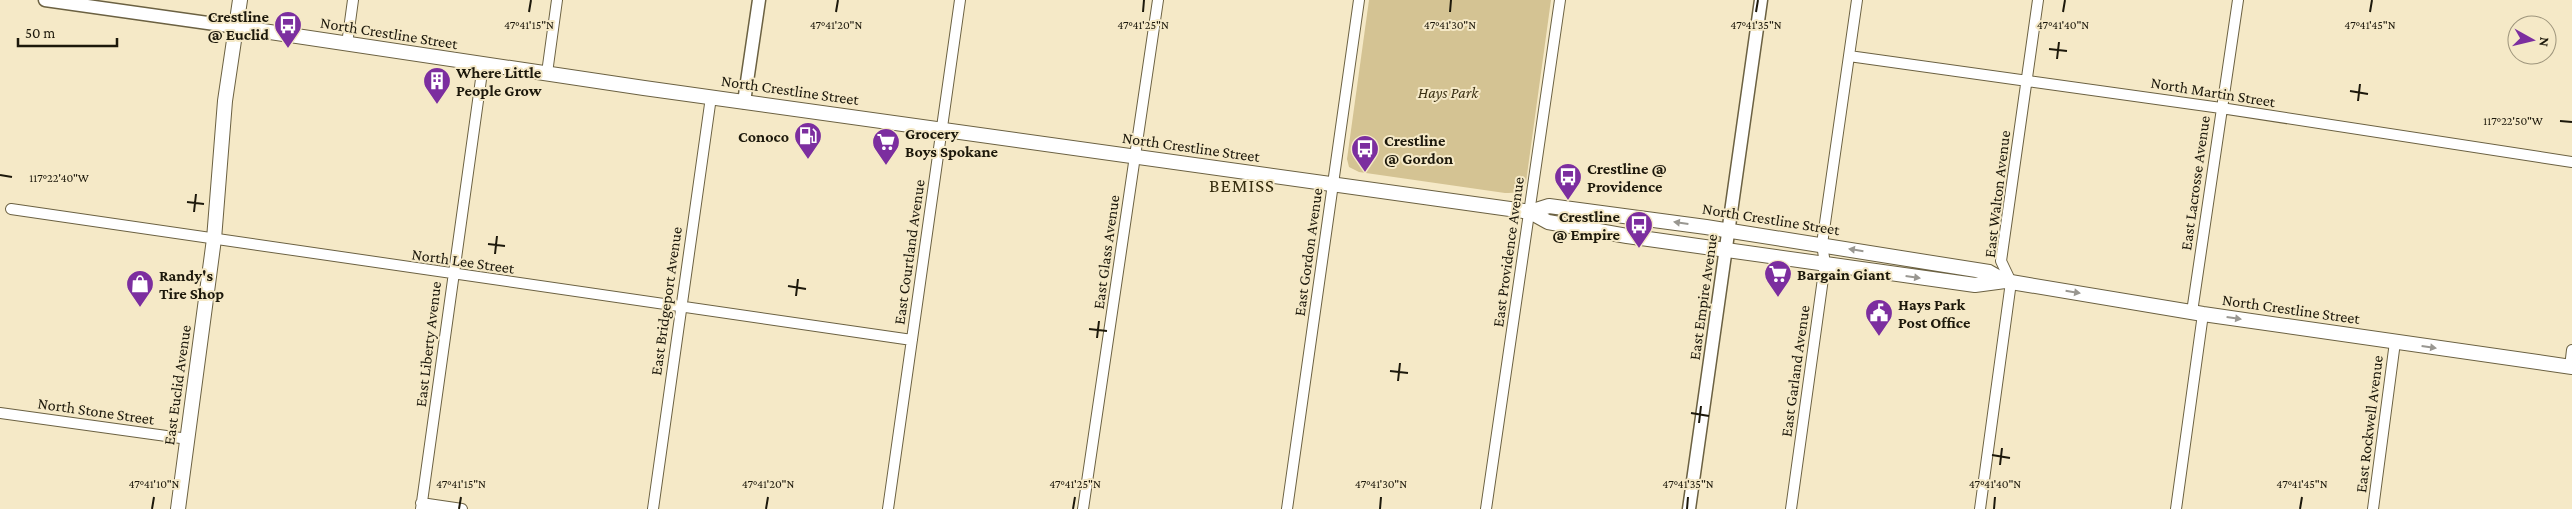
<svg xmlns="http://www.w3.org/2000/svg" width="2572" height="509" viewBox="0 0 2572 509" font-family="'Crimson Pro',serif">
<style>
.green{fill:#d4c393}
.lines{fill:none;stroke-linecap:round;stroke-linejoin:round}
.minor-casing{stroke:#6b6142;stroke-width:12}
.tertiary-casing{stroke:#6b6142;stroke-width:15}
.secondary-casing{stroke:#6b6142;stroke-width:16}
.minor{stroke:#fff;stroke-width:10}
.tertiary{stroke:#fff;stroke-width:12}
.secondary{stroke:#fff;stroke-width:14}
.oneway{fill:#999791}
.ticks{fill:none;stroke:#1c180b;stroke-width:2}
.labels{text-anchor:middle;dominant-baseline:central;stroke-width:4;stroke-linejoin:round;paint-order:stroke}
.poi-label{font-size:16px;font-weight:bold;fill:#1c180b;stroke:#f5e9c7;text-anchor:start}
.street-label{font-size:16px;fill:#1c180b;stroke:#f5e9c7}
.park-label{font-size:16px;font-style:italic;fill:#3a3013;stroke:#f5e9c7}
.quarter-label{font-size:19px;letter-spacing:1px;fill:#362d0f;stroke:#f5e9c7}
.ticks-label{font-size:12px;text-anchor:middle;fill:#1c180b;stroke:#f5e9c7;stroke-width:4;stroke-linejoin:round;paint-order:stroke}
</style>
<rect width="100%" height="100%" fill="#f5e9c7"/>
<!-- green -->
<path class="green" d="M 1369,0 L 1551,0 L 1526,182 C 1522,193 1515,193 1505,193 L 1359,172 L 1349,167 L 1347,159 Z"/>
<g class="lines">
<defs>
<path id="minor" d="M 347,44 L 353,0
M 1849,56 L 2221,108 L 2572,162
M 547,73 L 557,0
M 11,209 L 912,340
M 2192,312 L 2238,0
M 2570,367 L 2572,350
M 0,413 L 188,439
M 421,503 L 462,509
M 421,509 L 483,65
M 653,509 L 711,97
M 888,509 L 960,0
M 1083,509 L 1158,0
M 1287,509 L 1359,0
M 1486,509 L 1560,0
M 1791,509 L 1825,264 L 1822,244 L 1857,0
M 1980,509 L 2011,282 L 2001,261 L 2038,0
M 2176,509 L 2203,314
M 2373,509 L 2395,342"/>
<path id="tertiary" d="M 45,0 L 236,27
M 744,102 L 759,0
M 1689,509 L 1761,0"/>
<path id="secondary" d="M 236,27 L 644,88 L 1517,210 L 1530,212 L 1548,222 L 1627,236 L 1975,285 L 2005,281 L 2203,314 L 2572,367
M 1530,212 L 1549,206 L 1706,227 L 1989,272 L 2005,281
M 178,509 L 214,239 L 225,101 L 240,0"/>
</defs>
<!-- minor casing -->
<use href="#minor" class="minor-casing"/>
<!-- tertiary casing -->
<use href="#tertiary" class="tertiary-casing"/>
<!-- secondary casing -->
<use href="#secondary" class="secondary-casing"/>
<!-- minor -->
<use href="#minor" class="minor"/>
<!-- tertiary -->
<use href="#tertiary" class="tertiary"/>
<!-- secondary -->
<use href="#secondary" class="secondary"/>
</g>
<!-- one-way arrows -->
<defs><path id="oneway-solid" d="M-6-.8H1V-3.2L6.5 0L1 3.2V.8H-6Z" transform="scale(1.25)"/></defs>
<g class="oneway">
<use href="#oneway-solid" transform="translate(1681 223) rotate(-172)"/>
<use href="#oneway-solid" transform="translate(1856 250) rotate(-171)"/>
<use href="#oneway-solid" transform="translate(1913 277) rotate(8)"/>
<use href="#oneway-solid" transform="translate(2073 292) rotate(9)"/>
<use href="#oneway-solid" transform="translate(2234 318) rotate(8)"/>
<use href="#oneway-solid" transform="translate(2429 347) rotate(8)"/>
</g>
<!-- ticks -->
<path class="ticks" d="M 529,12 L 531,0M 836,12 L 838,0M 1143,12 L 1144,0M 1450,12 L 1451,0M 1756,12 L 1758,0M 2063,12 L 2065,0M 2370,12 L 2372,0M 2049,49 L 2067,51M 2057,59 L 2059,42M 2350,91 L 2368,94M 2358,101 L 2360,84M 2560,121 L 2572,122M 0,175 L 12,177M 187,202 L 204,204M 194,212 L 196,194M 488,244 L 505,246M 495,254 L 497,236M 788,286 L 806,289M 796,296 L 798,279M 1089,329 L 1107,331M 1097,338 L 1099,321M 1390,371 L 1408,373M 1398,381 L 1400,363M 1691,413 L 1709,416M 1699,423 L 1701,406M 1992,455 L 2010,458M 2000,465 L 2002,448M 152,509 L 154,497M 459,509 L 461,497M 766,509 L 768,497M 1073,509 L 1075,497M 1380,509 L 1381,497M 1687,509 L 1688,497M 1994,509 L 1995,497M 2300,509 L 2302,497"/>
<!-- icons -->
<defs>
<symbol id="bus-pin" viewBox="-11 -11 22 30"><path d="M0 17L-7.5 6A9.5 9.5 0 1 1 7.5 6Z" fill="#7c2e9f" stroke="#f5e9c7"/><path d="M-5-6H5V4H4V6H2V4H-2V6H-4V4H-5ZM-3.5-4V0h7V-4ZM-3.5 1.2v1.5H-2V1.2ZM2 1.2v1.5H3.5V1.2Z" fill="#fff"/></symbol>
<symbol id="building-pin" viewBox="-11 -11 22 30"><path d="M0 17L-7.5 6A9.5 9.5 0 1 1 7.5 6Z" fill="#7c2e9f" stroke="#f5e9c7"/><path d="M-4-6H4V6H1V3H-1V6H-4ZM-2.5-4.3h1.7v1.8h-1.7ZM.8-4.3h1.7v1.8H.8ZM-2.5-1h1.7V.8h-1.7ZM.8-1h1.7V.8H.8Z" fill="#fff"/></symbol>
<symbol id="fuel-pin" viewBox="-11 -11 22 30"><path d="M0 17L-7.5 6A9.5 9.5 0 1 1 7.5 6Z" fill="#7c2e9f" stroke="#f5e9c7"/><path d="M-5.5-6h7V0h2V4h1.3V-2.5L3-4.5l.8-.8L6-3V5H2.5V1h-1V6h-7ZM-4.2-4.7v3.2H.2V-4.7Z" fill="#fff"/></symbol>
<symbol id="supermarket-pin" viewBox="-11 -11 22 30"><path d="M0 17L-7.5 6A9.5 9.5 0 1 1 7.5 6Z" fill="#7c2e9f" stroke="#f5e9c7"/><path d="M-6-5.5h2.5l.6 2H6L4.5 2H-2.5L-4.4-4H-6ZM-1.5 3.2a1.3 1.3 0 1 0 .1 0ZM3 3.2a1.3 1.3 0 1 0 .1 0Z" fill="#fff"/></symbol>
<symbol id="shop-pin" viewBox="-11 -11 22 30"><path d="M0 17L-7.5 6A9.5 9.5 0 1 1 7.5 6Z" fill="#7c2e9f" stroke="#f5e9c7"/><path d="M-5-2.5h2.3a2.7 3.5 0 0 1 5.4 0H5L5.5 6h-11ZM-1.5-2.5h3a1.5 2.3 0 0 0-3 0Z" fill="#fff"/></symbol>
<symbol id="civic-pin" viewBox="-11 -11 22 30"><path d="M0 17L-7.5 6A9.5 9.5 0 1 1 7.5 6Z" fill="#7c2e9f" stroke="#f5e9c7"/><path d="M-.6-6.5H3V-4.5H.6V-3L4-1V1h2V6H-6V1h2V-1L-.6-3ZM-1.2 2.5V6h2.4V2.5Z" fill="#fff"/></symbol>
</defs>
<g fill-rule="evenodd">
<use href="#bus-pin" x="272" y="9" width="32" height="43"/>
<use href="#building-pin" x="421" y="65" width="32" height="43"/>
<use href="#fuel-pin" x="792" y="120" width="32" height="43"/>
<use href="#supermarket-pin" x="870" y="126" width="32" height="43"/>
<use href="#bus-pin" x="1349" y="133" width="32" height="43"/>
<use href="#bus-pin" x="1552" y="161" width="32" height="43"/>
<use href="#bus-pin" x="1623" y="209" width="32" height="43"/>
<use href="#supermarket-pin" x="1762" y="258" width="32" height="43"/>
<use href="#shop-pin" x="124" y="268" width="32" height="43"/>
<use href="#civic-pin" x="1863" y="297" width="32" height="43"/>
</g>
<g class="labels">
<!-- poi labels -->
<g class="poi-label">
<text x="269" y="16" text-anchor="end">Crestline<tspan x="269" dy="18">@ Euclid</tspan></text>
<text x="456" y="72">Where Little<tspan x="456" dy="18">People Grow</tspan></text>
<text x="905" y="133">Grocery<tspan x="905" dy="18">Boys Spokane</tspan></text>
<text x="789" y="136" text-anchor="end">Conoco</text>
<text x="1384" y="140">Crestline<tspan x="1384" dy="18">@ Gordon</tspan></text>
<text x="1587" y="168">Crestline @<tspan x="1587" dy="18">Providence</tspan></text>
<text x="1620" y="216" text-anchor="end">Crestline<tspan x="1620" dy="18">@ Empire</tspan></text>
<text x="1797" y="274">Bargain Giant</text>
<text x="159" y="275">Randy's<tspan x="159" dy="18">Tire Shop</tspan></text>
<text x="1898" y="304">Hays Park<tspan x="1898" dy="18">Post Office</tspan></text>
</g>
<!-- street labels -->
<g class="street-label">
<text transform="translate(389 33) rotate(9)">North Crestline Street</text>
<text transform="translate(790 90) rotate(8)">North Crestline Street</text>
<text transform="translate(2213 92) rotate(9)">North Martin Street</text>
<text transform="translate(1191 147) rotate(8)">North Crestline Street</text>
<text transform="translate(2195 183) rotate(-82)">East Lacrosse Avenue</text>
<text transform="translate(1997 194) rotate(-83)">East Walton Avenue</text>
<text transform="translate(1771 219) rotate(9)">North Crestline Street</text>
<text transform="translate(909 252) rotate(-82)">East Courtland Avenue</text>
<text transform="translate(1106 252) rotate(-82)">East Glass Avenue</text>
<text transform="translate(1308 252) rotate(-82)">East Gordon Avenue</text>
<text transform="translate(1508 252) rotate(-82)">East Providence Avenue</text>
<text transform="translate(463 261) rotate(8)">North Lee Street</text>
<text transform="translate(1703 297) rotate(-82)">East Empire Avenue</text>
<text transform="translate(666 301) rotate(-82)">East Bridgeport Avenue</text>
<text transform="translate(2291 309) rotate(8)">North Crestline Street</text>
<text transform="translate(428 344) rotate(-83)">East Liberty Avenue</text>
<text transform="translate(1795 371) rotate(-82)">East Garland Avenue</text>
<text transform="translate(177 385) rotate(-82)">East Euclid Avenue</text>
<text transform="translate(96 411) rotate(8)">North Stone Street</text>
<text transform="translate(2369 424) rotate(-83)">East Rockwell Avenue</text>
</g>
<!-- park labels -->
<g class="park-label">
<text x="1448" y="92">Hays Park</text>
</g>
<!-- quarter labels -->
<g class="quarter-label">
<text x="1242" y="185">BEMISS</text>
</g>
</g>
<g class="ticks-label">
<text x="529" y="29">47°41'15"N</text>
<text x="836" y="29">47°41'20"N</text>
<text x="1143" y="29">47°41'25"N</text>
<text x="1450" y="29">47°41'30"N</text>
<text x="1756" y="29">47°41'35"N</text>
<text x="2063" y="29">47°41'40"N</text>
<text x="2370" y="29">47°41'45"N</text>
<text x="2513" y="125">117°22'50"W</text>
<text x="59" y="182">117°22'40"W</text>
<text x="154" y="488">47°41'10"N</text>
<text x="461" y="488">47°41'15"N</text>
<text x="768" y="488">47°41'20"N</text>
<text x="1075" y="488">47°41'25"N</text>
<text x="1381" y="488">47°41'30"N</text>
<text x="1688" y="488">47°41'35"N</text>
<text x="1995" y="488">47°41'40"N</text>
<text x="2302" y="488">47°41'45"N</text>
</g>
<!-- north arrow -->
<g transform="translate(2532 40) rotate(98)"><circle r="24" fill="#f5e9c7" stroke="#9e957c"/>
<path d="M0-4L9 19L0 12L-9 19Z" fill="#7c2e9f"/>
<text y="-8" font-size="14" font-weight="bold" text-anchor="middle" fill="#1c180b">N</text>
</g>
<!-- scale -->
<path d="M18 38v8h99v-8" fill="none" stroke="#1c180b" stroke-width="2.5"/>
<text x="25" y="38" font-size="15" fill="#1c180b" stroke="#f5e9c7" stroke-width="4" paint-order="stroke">50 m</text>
</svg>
